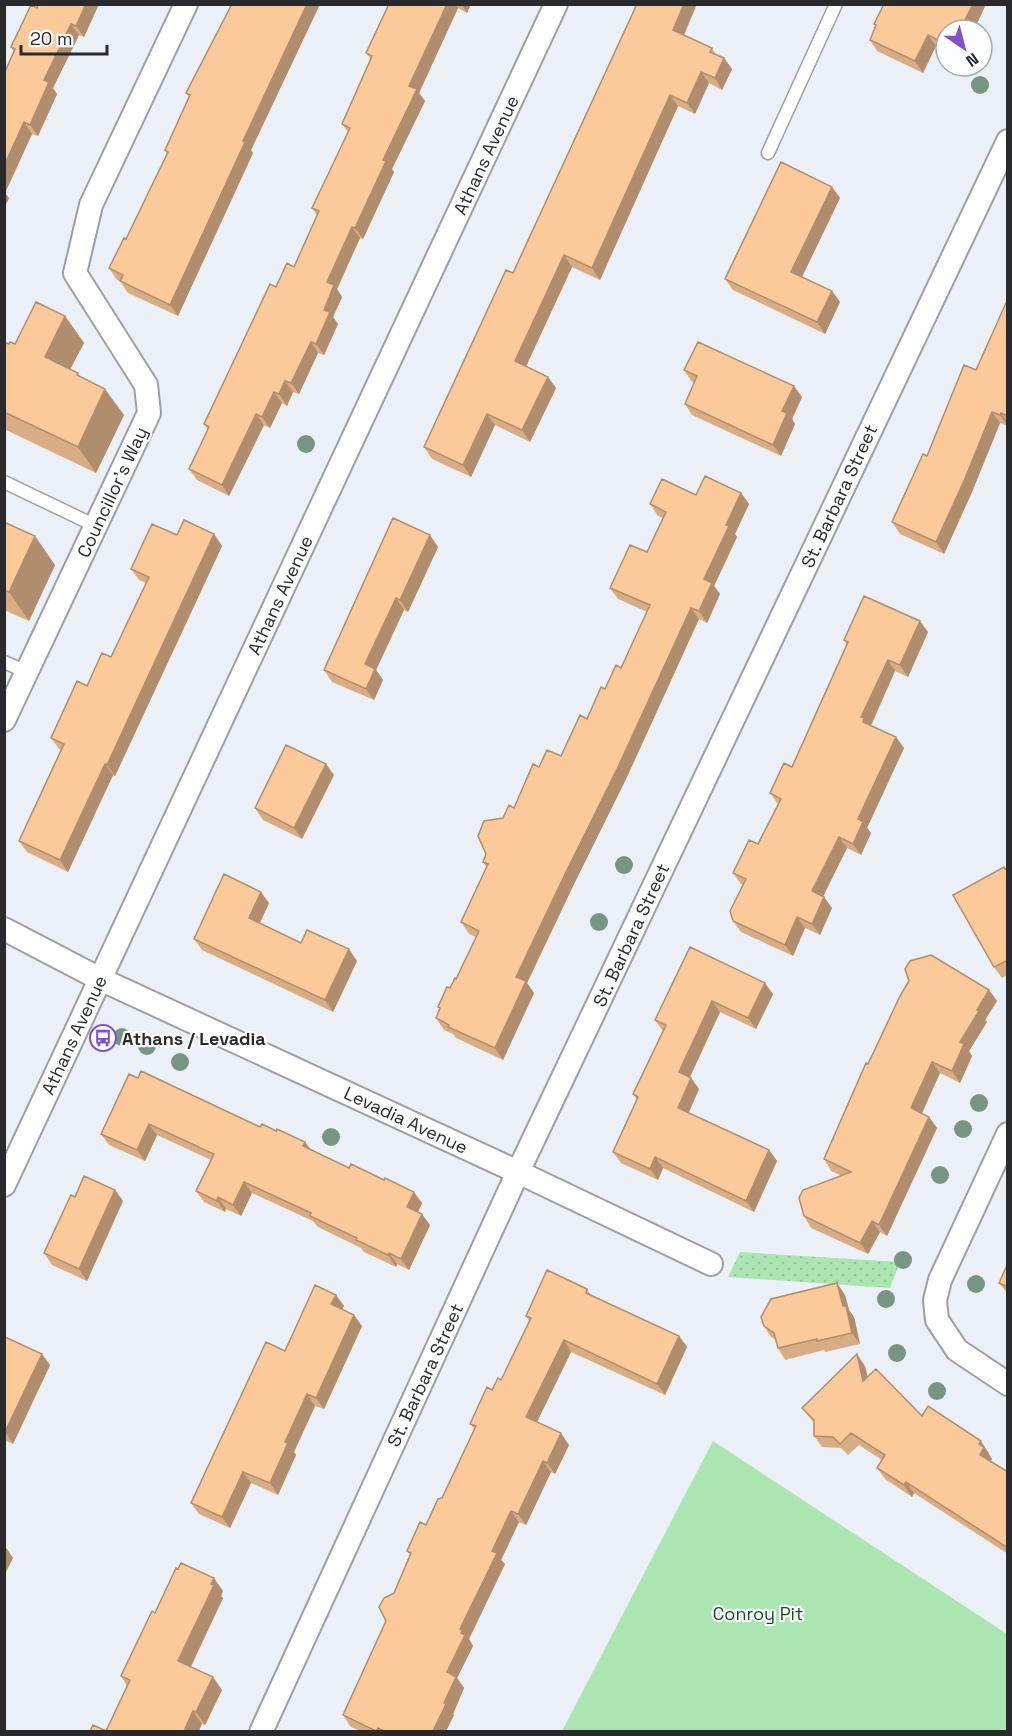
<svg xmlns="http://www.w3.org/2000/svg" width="1012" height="1736" viewBox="0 0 1012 1736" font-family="'Space Grotesk',sans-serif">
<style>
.grass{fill:url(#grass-dots)}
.park{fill:#abe5b2}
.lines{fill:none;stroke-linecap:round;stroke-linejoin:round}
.lane-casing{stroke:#9ba0a6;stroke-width:15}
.street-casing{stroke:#9ba0a6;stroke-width:26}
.lane{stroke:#fff;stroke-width:12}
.street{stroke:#fff;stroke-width:22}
.tree{fill:#789483}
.wall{fill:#d9ad84}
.shaded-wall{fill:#b08d6c}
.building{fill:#fcc99a;stroke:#b08d6c;stroke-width:1.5}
.labels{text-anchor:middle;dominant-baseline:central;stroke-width:4.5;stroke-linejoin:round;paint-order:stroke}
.street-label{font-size:18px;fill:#282a2d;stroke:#fcfdfe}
.poi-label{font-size:18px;font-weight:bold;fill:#282a2d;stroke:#fcfdfe;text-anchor:start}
.park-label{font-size:18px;fill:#1a4924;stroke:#fcfdfe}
</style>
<defs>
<pattern id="grass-dots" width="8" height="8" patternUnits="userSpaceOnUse" patternTransform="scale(1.5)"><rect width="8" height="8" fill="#abe5b2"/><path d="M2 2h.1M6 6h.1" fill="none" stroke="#93c599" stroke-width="1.8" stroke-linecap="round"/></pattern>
</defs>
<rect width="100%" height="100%" fill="#ebf0f7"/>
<!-- grass -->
<path class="grass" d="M 740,1252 L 900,1262 L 890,1288 L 728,1277 Z"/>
<!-- park -->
<path class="park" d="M 713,1441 L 1007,1634 L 1007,1731 L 562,1731 Z"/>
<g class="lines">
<defs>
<path id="lane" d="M 768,153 L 836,4
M 4,482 L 96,526
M 4,662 L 27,672"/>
<path id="street" d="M 4,720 L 149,413 L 146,385 L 75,273 L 91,205 L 186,4
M 4,929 L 100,979 L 518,1172 L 711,1264
M 1008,1134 L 940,1280 L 935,1300 L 937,1320 L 957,1350 L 1008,1384
M 4,1185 L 556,4
M 261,1732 L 518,1172 L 1008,141"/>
</defs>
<!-- lane casing -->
<use href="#lane" class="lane-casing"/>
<!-- street casing -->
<use href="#street" class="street-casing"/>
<!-- lane -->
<use href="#lane" class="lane"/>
<!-- street -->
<use href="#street" class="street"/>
</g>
<!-- trees -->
<g class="tree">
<circle cx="980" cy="85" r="9"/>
<circle cx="306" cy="444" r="9"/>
<circle cx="624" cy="865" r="9"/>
<circle cx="599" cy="922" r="9"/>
<circle cx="122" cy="1037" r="9"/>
<circle cx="147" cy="1046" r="9"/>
<circle cx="180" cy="1062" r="9"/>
<circle cx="979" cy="1103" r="9"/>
<circle cx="963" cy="1129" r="9"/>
<circle cx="331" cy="1137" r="9"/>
<circle cx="940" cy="1175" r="9"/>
<circle cx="903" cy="1260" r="9"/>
<circle cx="976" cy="1284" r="9"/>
<circle cx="886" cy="1299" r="9"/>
<circle cx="897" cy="1353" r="9"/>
<circle cx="937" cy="1391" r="9"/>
</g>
<!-- wall -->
<path class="wall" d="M 99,4 L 84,37 L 79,35 L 53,88 L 57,94 L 38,136 L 32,134 L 5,193 L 9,198 L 4,208 L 4,74 L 14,52 L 11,47 L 37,8 Z
M 232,4 L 320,4 L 251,150 L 253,153 L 178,316 L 128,293 L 120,281 L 117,280 L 109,268 L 126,239 L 167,154 L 165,150 L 189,97 L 186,93 Z
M 389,4 L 471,4 L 467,13 L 458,8 L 419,93 L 425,101 L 392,169 L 394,172 L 363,239 L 360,238 L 337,289 L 342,297 L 333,317 L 338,324 L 324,355 L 318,353 L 299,394 L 293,392 L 287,406 L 282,403 L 270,428 L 264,425 L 229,496 L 197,480 L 189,469 L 208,430 L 204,424 L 276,287 L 294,267 L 317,215 L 312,208 L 348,132 L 342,124 L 371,59 L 366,53 Z
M 986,4 L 974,30 L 946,30 L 946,51 L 936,46 L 923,73 L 877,51 L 870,40 L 876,27 L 874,24 Z
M 684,35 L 712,48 L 716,55 L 732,69 L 722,90 L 709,83 L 695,114 L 678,106 L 600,280 L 572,267 L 526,366 L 556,388 L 530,442 L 495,425 L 471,477 L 432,459 L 424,447 L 513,273 Z
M 832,187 L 840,198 L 802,277 L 832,291 L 840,302 L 825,334 L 733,290 L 725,279 Z
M 1008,304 L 1008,426 L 1000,423 L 972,492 L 944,554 L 900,534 L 892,522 L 927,456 L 976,370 Z
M 65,316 L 84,343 L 70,369 L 78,373 L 81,377 L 124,415 L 96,473 L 4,429 L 4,342 L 9,344 L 15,344 Z
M 684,370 L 802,397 L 792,419 L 795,424 L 781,456 L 692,415 L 685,404 L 694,383 L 692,382 Z
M 741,493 L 749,504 L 735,534 L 737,537 L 714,586 L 720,594 L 707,623 L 699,619 L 626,779 L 574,884 L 527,983 L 534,993 L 503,1060 L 456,1038 L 453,1034 L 444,1030 L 436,1018 L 440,1009 L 438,1007 L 456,979 L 476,937 L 469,934 L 461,922 L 487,868 L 483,862 L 503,818 L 514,808 L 539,767 L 561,756 L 587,719 L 605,689 L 621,668 L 647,612 L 618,599 L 610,588 L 647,552 L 663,518 L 658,516 L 650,504 L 696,495 Z
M 4,522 L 55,565 L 29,621 L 4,610 Z
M 214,534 L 222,546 L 115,776 L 113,775 L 68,872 L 27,852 L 19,841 L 61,750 L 59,749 L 51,738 L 87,686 L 111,657 L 146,583 L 139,580 L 131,569 L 177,535 Z
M 438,547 L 408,612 L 404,610 L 376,670 L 383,680 L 374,700 L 332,682 L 324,670 Z
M 928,632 L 908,677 L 895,671 L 871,726 L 904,748 L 867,828 L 871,833 L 861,855 L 847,848 L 823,896 L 832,908 L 820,935 L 805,928 L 793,956 L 741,932 L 733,921 L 743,885 L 741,884 L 733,873 L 758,844 L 778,804 L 770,793 L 792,767 L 847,645 L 844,640 Z
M 334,775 L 302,839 L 263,820 L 255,808 Z
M 1008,868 L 1008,975 L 1002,978 L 994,967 L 1006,869 Z
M 269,903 L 260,923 L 301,943 L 357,961 L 333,1012 L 202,950 L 194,939 Z
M 690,947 L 773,994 L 756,1029 L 720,1012 L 690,1077 L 691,1078 L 699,1089 L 688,1113 L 769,1150 L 777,1161 L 754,1212 L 663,1168 L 658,1180 L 621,1163 L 613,1152 L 637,1100 L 633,1094 L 663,1031 L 655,1020 Z
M 909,981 L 989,990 L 997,1001 L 985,1020 L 987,1022 L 969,1051 L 972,1056 L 960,1083 L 940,1073 L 921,1113 L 929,1117 L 937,1128 L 887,1236 L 880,1232 L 868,1254 L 811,1228 L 804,1216 L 842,1176 L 831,1171 L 824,1159 L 868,1064 Z
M 129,1074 L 260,1127 L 276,1131 L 305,1142 L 311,1150 L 422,1203 L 418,1212 L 430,1225 L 409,1270 L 397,1264 L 396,1267 L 364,1252 L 361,1248 L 318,1227 L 313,1221 L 252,1193 L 241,1216 L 226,1209 L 225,1212 L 204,1202 L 196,1191 L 211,1160 L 157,1135 L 145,1161 L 109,1145 L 101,1134 Z
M 115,1190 L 123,1201 L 87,1281 L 52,1265 L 44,1253 L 75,1197 Z
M 1008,1263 L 1008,1294 L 999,1283 Z
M 587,1289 L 591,1295 L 679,1336 L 687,1347 L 665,1395 L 571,1352 L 537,1422 L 569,1445 L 555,1474 L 551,1472 L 526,1525 L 519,1522 L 501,1560 L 505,1564 L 469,1639 L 473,1646 L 457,1678 L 464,1688 L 453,1714 L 454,1715 L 446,1731 L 361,1731 L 351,1727 L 343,1715 L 386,1621 L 394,1593 L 410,1555 L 407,1551 L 426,1525 L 442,1498 L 474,1429 L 470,1424 L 492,1390 L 501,1380 L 529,1321 L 526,1316 Z
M 336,1295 L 344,1306 L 342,1309 L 362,1326 L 324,1409 L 315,1406 L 294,1452 L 296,1455 L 278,1495 L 251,1483 L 230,1528 L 199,1514 L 191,1503 L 285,1351 Z
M 845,1295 L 849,1310 L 854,1317 L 860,1344 L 825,1352 L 824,1350 L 785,1360 L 778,1348 L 776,1340 L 771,1337 L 764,1326 Z
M 4,1339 L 50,1365 L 13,1444 L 4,1440 Z
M 865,1366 L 868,1377 L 922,1416 L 989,1452 L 988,1453 L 992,1459 L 990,1461 L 1008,1472 L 1008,1554 L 914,1493 L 912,1497 L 885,1479 L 877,1468 L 882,1460 L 859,1445 L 848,1455 L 841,1448 L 822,1447 L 814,1436 L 814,1423 L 802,1408 Z
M 223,1591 L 221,1596 L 223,1598 L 191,1667 L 222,1690 L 205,1725 L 202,1724 L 106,1731 L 127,1686 L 121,1676 L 155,1613 Z"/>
<!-- shaded-wall -->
<path class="shaded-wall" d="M 86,4 L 99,4 L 84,37 L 76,26 Z
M 307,4 L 320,4 L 251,150 L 253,153 L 178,316 L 170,305 L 243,141 Z
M 447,4 L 455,4 L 458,8 L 419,93 L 425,101 L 392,169 L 394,172 L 363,239 L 355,228 L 383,160 L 409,86 Z
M 461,4 L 471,4 L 467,13 Z
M 684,4 L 697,4 L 681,42 L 673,30 Z
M 973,4 L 986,4 L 974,30 L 960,30 Z
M 71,24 L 79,35 L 53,88 L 57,94 L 38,136 L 30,125 L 44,80 Z
M 928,35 L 936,46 L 923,73 L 915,61 Z
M 724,58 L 732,69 L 722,90 L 715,78 Z
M 701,72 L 709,83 L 695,114 L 687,103 Z
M 670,95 L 678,106 L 600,280 L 592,268 Z
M 24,122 L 32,134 L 5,193 L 9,198 L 4,208 L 4,166 Z
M 832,187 L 840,198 L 799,283 L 791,272 Z
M 352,227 L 360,238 L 337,289 L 342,297 L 333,317 L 338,324 L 324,355 L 316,344 L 324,310 L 327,282 Z
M 564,255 L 572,267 L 523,373 L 515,361 Z
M 832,291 L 840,302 L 825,334 L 817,322 Z
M 65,316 L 84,343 L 63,383 L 45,357 Z
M 311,342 L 318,353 L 299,394 L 291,383 Z
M 548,377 L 556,388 L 530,442 L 522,430 Z
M 285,381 L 293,392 L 287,406 L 279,394 Z
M 794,386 L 802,397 L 792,419 L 795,424 L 781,456 L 773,445 L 782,411 Z
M 105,389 L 124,415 L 96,473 L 78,447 Z
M 274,392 L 282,403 L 270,428 L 262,417 Z
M 992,412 L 1000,423 L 972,492 L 944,554 L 936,542 Z
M 1001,413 L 1008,423 L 1008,426 L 1000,415 Z
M 256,414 L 264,425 L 229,496 L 222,485 Z
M 487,414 L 495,425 L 471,477 L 463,465 Z
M 741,493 L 749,504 L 735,534 L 737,537 L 714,586 L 720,594 L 707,623 L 699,611 L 704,579 L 726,525 Z
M 214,534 L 222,546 L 115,776 L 107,765 Z
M 430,535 L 438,547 L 408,612 L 400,600 Z
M 35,536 L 55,565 L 29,621 L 9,592 Z
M 396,598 L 404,610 L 376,670 L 383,680 L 374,700 L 366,689 L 365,664 Z
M 691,608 L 699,619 L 626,779 L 574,884 L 527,983 L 534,993 L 503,1060 L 495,1048 L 516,977 Z
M 920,621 L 928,632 L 908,677 L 900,665 Z
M 888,660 L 895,671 L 870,727 L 863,722 L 861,717 Z
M 896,737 L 904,748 L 867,828 L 871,833 L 861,855 L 853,844 L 858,819 Z
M 105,764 L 113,775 L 68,872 L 60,860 Z
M 326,764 L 334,775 L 302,839 L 294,828 Z
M 839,837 L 847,848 L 820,903 L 812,891 Z
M 261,892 L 269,903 L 257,929 L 249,918 Z
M 824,897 L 832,908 L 820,935 L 812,924 Z
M 797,917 L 805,928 L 793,956 L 785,945 Z
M 349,949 L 357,961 L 333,1012 L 325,1000 Z
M 765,983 L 773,994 L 756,1029 L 748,1018 Z
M 989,990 L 997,1001 L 985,1020 L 987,1022 L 969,1051 L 972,1056 L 960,1083 L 952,1071 L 960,1042 L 977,1010 Z
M 712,1001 L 720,1012 L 687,1083 L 679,1072 Z
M 932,1062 L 940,1073 L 919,1120 L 911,1108 Z
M 691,1078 L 699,1089 L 686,1119 L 678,1108 Z
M 929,1117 L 937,1128 L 887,1236 L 879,1225 Z
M 149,1124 L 157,1135 L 145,1161 L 137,1150 Z
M 305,1142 L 313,1153 L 303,1146 Z
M 769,1150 L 777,1161 L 754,1212 L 746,1201 Z
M 655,1157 L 663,1168 L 658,1180 L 650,1169 Z
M 244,1182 L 252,1193 L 241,1216 L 233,1205 Z
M 115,1190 L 123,1201 L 87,1281 L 79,1269 Z
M 414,1192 L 422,1203 L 415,1218 L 407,1207 Z
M 218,1197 L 226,1209 L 225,1212 L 217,1201 Z
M 422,1214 L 430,1225 L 409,1270 L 401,1259 Z
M 872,1221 L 880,1232 L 868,1254 L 860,1243 Z
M 389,1253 L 397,1264 L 396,1267 L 388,1255 Z
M 837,1283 L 845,1295 L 849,1310 L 854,1317 L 860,1344 L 852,1333 L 843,1306 Z
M 336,1295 L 344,1306 L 339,1315 L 331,1304 Z
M 354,1315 L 362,1326 L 324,1409 L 316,1398 Z
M 679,1336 L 687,1347 L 665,1395 L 657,1384 Z
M 564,1340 L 571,1352 L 534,1428 L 526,1417 Z
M 42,1354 L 50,1365 L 13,1444 L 5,1432 Z
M 857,1354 L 865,1366 L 871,1392 L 863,1381 Z
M 307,1394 L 315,1406 L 294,1452 L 296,1455 L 278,1495 L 270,1483 L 285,1442 Z
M 561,1433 L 569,1445 L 555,1474 L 547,1463 Z
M 981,1441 L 992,1459 L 988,1466 L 980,1455 L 979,1444 Z
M 543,1461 L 551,1472 L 526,1525 L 518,1514 Z
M 243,1472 L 251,1483 L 230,1528 L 222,1517 Z
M 906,1482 L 914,1493 L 912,1497 L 904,1485 Z
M 511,1511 L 519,1522 L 501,1560 L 505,1564 L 469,1639 L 473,1646 L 457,1678 L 464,1688 L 453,1714 L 454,1715 L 446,1731 L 433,1731 L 444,1703 L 447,1672 L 461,1633 L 460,1629 L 492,1551 Z
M 5,1546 L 13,1558 L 4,1576 L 4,1548 Z
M 214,1578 L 223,1591 L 221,1596 L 223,1598 L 187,1674 L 178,1661 Z
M 213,1677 L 222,1690 L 205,1725 L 196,1712 Z
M 193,1711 L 202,1724 L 199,1731 L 184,1731 Z"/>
<!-- building -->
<path class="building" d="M 38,4 L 86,4 L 76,26 L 71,24 L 44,80 L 49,82 L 30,125 L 24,122 L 4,166 L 4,74 L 15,49 L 11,47 L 31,5 L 37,8 Z
M 232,4 L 307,4 L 243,141 L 245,142 L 170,305 L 120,281 L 123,275 L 109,268 L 124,238 L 126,239 L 168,152 L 165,150 L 190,95 L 186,93 Z
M 389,4 L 447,4 L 409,86 L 417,89 L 383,160 L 386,161 L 355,228 L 352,227 L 327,282 L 334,285 L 324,310 L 330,312 L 316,344 L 311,342 L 291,383 L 285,381 L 279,394 L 274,392 L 262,417 L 256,414 L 222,485 L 189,469 L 209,427 L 204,424 L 270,284 L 276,287 L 287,263 L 294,267 L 319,211 L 312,208 L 350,128 L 342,124 L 372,56 L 366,53 Z
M 637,4 L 684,4 L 673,30 L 712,48 L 710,52 L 724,58 L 715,78 L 701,72 L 687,103 L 670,95 L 592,268 L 564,255 L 515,361 L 548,377 L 522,430 L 487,414 L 463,465 L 424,447 L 506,270 L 513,273 Z
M 884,4 L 973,4 L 960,30 L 946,30 L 946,44 L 928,35 L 915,61 L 870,40 L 876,25 L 874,24 Z
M 781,162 L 832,187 L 791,272 L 832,291 L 817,322 L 725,279 Z
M 36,302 L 65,316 L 45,357 L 78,373 L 77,375 L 105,389 L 78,447 L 4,412 L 4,342 L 9,344 L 10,342 L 15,344 Z
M 1006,303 L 1008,304 L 1008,416 L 1001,413 L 1000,415 L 992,412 L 964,481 L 936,542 L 892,522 L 923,454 L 927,456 L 964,365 L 976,370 Z
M 698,342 L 794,386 L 782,411 L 787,413 L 773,445 L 685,404 L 697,376 L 684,370 Z
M 705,476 L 741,493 L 726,525 L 729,526 L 704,579 L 712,583 L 699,611 L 691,608 L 618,767 L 566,872 L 516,977 L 526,981 L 495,1048 L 448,1027 L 449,1025 L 436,1018 L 440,1008 L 438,1007 L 447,987 L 450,988 L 455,978 L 456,979 L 479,931 L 461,922 L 488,864 L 483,862 L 486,854 L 478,836 L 484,821 L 503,818 L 509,805 L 514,808 L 533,764 L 539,767 L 547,750 L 561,756 L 580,715 L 587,719 L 601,687 L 605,689 L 616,665 L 621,668 L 650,605 L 610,588 L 630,545 L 647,552 L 666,512 L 650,504 L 662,479 L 696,495 Z
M 393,518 L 430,535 L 400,600 L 396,598 L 365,664 L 375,669 L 366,689 L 324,670 Z
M 184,520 L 214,534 L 107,765 L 105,764 L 60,860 L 19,841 L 64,744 L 51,738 L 77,681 L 87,686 L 102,653 L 111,657 L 149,577 L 131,569 L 152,524 L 177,535 Z
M 4,522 L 35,536 L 9,592 L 4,590 Z
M 864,596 L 920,621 L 900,665 L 888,660 L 861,717 L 864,718 L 863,722 L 896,737 L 858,819 L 863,822 L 853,844 L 839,837 L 812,891 L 824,897 L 812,924 L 797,917 L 785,945 L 733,921 L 730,911 L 746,879 L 733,873 L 749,840 L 758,844 L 781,799 L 770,793 L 784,763 L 792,767 L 848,642 L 844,640 Z
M 286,745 L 326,764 L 294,828 L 255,808 Z
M 1004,867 L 1005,869 L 1008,868 L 1008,960 L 994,967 L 953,895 Z
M 224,874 L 261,892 L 249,918 L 301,943 L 307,930 L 349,949 L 325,1000 L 194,939 Z
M 690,947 L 765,983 L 748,1018 L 712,1001 L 679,1072 L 691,1078 L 678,1108 L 769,1150 L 746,1201 L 655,1157 L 650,1169 L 613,1152 L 638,1097 L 633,1094 L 666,1025 L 655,1020 Z
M 931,955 L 989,990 L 977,1010 L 979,1011 L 960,1042 L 964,1044 L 952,1071 L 932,1062 L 911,1108 L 929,1117 L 879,1225 L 872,1221 L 860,1243 L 804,1216 L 799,1198 L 803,1190 L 851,1172 L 824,1159 L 866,1063 L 868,1064 L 900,996 L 909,981 L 905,969 L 910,961 Z
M 141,1071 L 260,1127 L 262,1124 L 276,1131 L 277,1129 L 305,1142 L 303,1146 L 349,1168 L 351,1164 L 384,1180 L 385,1178 L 414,1192 L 407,1207 L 422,1214 L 401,1259 L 389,1253 L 388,1255 L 356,1240 L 357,1238 L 310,1216 L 311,1213 L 244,1182 L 233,1205 L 218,1197 L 217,1201 L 196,1191 L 214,1154 L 149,1124 L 137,1150 L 101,1134 L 129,1074 L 138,1078 Z
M 84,1176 L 115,1190 L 79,1269 L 44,1253 L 71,1195 L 75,1197 Z
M 1008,1263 L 1008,1287 L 999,1283 Z
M 547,1270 L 587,1289 L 586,1293 L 679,1336 L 657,1384 L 564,1340 L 526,1417 L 561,1433 L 547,1463 L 543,1461 L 518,1514 L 511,1511 L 492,1551 L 497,1553 L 460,1629 L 462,1630 L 461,1633 L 465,1635 L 447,1672 L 456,1677 L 444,1703 L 446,1704 L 433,1731 L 384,1731 L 378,1728 L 376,1731 L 343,1715 L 386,1621 L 379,1607 L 384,1598 L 394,1593 L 411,1553 L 407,1551 L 420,1522 L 426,1525 L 438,1499 L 442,1498 L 476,1426 L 470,1424 L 487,1387 L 492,1390 L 498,1378 L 501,1380 L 531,1318 L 526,1316 Z
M 837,1283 L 843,1306 L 846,1306 L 852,1333 L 817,1341 L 817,1339 L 778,1348 L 774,1333 L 764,1326 L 761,1317 L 771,1299 Z
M 315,1285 L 336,1295 L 331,1304 L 354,1315 L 316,1398 L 307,1394 L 285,1442 L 288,1443 L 270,1483 L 243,1472 L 222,1517 L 191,1503 L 266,1342 L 285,1351 Z
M 5,1337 L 42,1354 L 5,1432 L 4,1339 Z
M 857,1354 L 863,1381 L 876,1369 L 922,1416 L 928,1406 L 981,1441 L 979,1444 L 984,1447 L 980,1455 L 1008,1472 L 1008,1548 L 906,1482 L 904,1485 L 877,1468 L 885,1455 L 851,1433 L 840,1444 L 833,1437 L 814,1436 L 814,1420 L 802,1408 Z
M 181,1563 L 214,1578 L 211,1584 L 214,1585 L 178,1661 L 213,1677 L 196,1712 L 193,1711 L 184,1731 L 90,1731 L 93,1725 L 106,1731 L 130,1680 L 121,1676 L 152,1611 L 155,1613 L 176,1568 L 178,1569 Z"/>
<!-- icons -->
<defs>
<symbol id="bus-ring" viewBox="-11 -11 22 22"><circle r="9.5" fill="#fcfdfe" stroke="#7f51ca" stroke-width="1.5"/><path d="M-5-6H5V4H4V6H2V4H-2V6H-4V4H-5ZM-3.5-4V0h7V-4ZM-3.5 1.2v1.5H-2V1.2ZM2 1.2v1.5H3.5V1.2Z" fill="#7f51ca"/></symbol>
</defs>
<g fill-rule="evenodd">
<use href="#bus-ring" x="88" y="1023" width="30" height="30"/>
</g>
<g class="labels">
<!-- street labels -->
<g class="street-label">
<text transform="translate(486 155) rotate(-65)">Athans Avenue</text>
<text transform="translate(112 492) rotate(-65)">Councillor's Way</text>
<text transform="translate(839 496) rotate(-65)">St. Barbara Street</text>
<text transform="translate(280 595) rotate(-65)">Athans Avenue</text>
<text transform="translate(631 935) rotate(-65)">St. Barbara Street</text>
<text transform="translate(74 1035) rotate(-65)">Athans Avenue</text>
<text transform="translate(406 1120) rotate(25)">Levadia Avenue</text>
<text transform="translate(425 1375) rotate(-65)">St. Barbara Street</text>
</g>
<!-- poi labels -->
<g class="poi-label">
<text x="122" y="1038">Athans / Levadia</text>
</g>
<!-- park labels -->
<g class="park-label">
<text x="758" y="1613">Conroy Pit</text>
</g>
</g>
<!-- border -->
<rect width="1012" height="1736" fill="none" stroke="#282a2d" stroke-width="12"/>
<!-- north arrow -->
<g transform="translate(964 48) rotate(145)"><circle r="28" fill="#fcfdfe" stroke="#a7a9aa" stroke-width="1.5"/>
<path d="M0-4.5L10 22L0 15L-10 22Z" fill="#7f51ca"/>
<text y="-9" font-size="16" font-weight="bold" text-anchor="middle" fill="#282a2d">N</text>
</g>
<!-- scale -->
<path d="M21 45v9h86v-9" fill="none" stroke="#282a2d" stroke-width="3"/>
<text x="30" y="45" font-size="18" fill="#282a2d" stroke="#fcfdfe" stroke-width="4.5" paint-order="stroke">20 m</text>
</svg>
